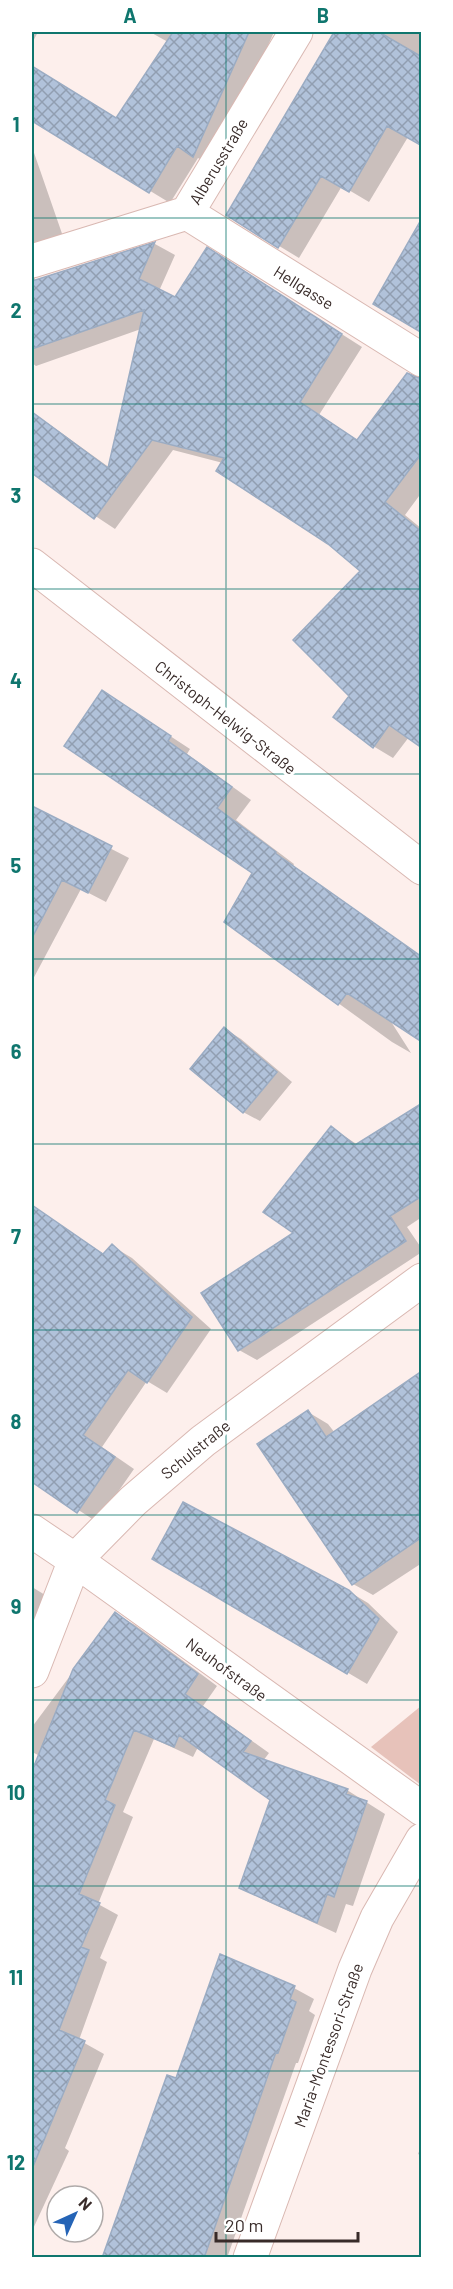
<svg xmlns="http://www.w3.org/2000/svg" width="453" height="2289" viewBox="0 0 453 2289" font-family="Barlow,sans-serif">
<style>
.green{fill:#e7c2ba}
.shadow{fill:#0003}
.building{fill:url(#building-cross-hatch);stroke:#9bacc3;stroke-width:1.5}
.lines{fill:none;stroke-linecap:round;stroke-linejoin:round}
.minor-casing{stroke:#d9b8b2;stroke-width:35}
.minor{stroke:#fff;stroke-width:33}
.grid{fill:none;stroke:#0f766e;stroke-width:1.5;stroke-opacity:0.55}
.labels{text-anchor:middle;dominant-baseline:central;stroke-width:6;stroke-linejoin:round;paint-order:stroke}
.street-label{font-size:16px;fill:#382b29;stroke:#fff}
.neatline{fill:none;stroke:#0f766e;stroke-width:2}
.grid-label{font-size:20px;text-anchor:middle;font-weight:bold;fill:#0f766e}
</style>
<defs>
<pattern id="building-cross-hatch" width="8" height="8" patternUnits="userSpaceOnUse" patternTransform="scale(1.5)"><rect width="8" height="8" fill="#b1c2da"/><path d="M0 0l8 8M0 8l8-8" fill="none" stroke="#919eb1"/></pattern>
</defs>
<rect width="100%" height="100%" fill="#fdefec"/>
<!-- green -->
<path class="green" d="M 421,1706 L 421,1785 L 371,1747 Z"/>
<!-- shadow -->
<path class="shadow" d="M 32,32 L 38,32 L 32,43 Z
M 150,32 L 274,32 L 214,167 L 198,158 L 170,203 L 32,119 L 32,109 L 51,80 L 122,124 L 168,42 Z
M 336,32 L 422,32 L 422,145 L 408,137 L 369,202 L 342,186 L 299,258 L 228,215 Z
M 32,147 L 67,248 L 34,268 L 35,281 L 155,244 L 175,255 L 159,291 L 176,299 L 227,261 L 362,347 L 319,415 L 358,441 L 422,380 L 422,492 L 405,515 L 422,529 L 422,746 L 409,737 L 393,758 L 373,746 L 351,696 L 363,571 L 223,463 L 173,450 L 115,529 L 32,474 L 32,414 L 49,424 L 110,468 L 141,329 L 36,366 L 32,363 Z
M 103,692 L 190,749 L 187,754 L 251,800 L 236,820 L 294,864 L 293,866 L 397,941 L 390,1020 L 411,1053 L 392,1042 L 226,922 L 254,873 Z
M 32,808 L 129,858 L 106,902 L 81,889 L 32,981 Z
M 225,1029 L 241,1039 L 292,1082 L 260,1121 L 243,1112 Z
M 422,1105 L 422,1217 L 407,1227 L 422,1249 L 422,1252 L 257,1360 L 239,1350 L 295,1233 L 332,1128 L 358,1145 Z
M 32,1206 L 105,1255 L 112,1246 L 132,1258 L 211,1329 L 167,1393 L 147,1381 L 102,1447 L 134,1469 L 97,1522 L 32,1480 Z
M 422,1373 L 422,1563 L 373,1595 L 353,1584 L 308,1412 L 328,1424 L 335,1433 Z
M 154,1558 L 348,1591 L 368,1603 L 398,1632 L 367,1684 Z
M 32,1587 L 50,1598 L 32,1645 Z
M 116,1614 L 135,1625 L 217,1686 L 203,1706 L 269,1753 L 263,1761 L 347,1790 L 385,1814 L 353,1906 L 346,1904 L 336,1933 L 260,1898 L 241,1887 L 272,1800 L 198,1747 L 193,1757 L 154,1739 L 123,1812 L 133,1817 L 98,1904 L 118,1915 L 100,1958 L 107,1962 L 79,2040 L 104,2054 L 65,2148 L 69,2151 L 32,2231 L 32,1789 L 44,1758 L 32,1752 L 32,1727 Z
M 294,1988 L 314,1999 L 309,2011 L 315,2015 L 298,2063 L 296,2063 L 227,2258 L 102,2258 L 167,2077 L 177,2080 Z
M 422,2144 L 422,2156 L 418,2154 Z"/>
<!-- building -->
<path class="building" d="M 173,32 L 249,32 L 193,157 L 177,146 L 149,193 L 32,121 L 32,66 L 116,118 Z
M 334,32 L 379,32 L 422,57 L 422,146 L 387,126 L 349,192 L 321,176 L 278,248 L 226,215 Z
M 422,218 L 422,333 L 373,304 Z
M 155,242 L 139,279 L 175,297 L 207,247 L 342,334 L 300,402 L 357,440 L 407,373 L 422,379 L 422,453 L 385,502 L 422,532 L 422,748 L 389,725 L 373,748 L 333,717 L 349,696 L 293,640 L 360,571 L 328,544 L 216,471 L 224,458 L 152,440 L 94,519 L 32,473 L 32,412 L 108,468 L 144,310 L 32,349 L 32,281 Z
M 102,690 L 171,736 L 168,741 L 232,787 L 217,808 L 276,852 L 275,853 L 422,957 L 422,1042 L 347,993 L 338,1005 L 224,922 L 252,873 L 64,746 Z
M 32,806 L 112,846 L 88,893 L 62,880 L 32,938 Z
M 224,1027 L 277,1072 L 243,1113 L 190,1069 Z
M 422,1103 L 422,1196 L 390,1216 L 406,1241 L 238,1351 L 201,1293 L 293,1233 L 263,1212 L 331,1126 L 355,1145 Z
M 32,1205 L 103,1254 L 112,1244 L 192,1317 L 147,1383 L 128,1370 L 83,1435 L 115,1457 L 77,1513 L 32,1482 Z
M 422,1371 L 422,1537 L 352,1585 L 257,1444 L 308,1410 L 326,1437 Z
M 183,1502 L 349,1590 L 379,1619 L 347,1674 L 152,1559 Z
M 115,1612 L 198,1674 L 185,1694 L 251,1741 L 243,1752 L 348,1789 L 346,1794 L 367,1801 L 334,1897 L 327,1894 L 317,1923 L 239,1888 L 270,1800 L 179,1735 L 174,1747 L 134,1730 L 105,1800 L 115,1805 L 79,1894 L 100,1903 L 81,1947 L 89,1950 L 59,2030 L 85,2041 L 32,2169 L 32,1771 L 73,1669 Z
M 220,1954 L 295,1986 L 290,1999 L 296,2002 L 278,2053 L 276,2052 L 204,2258 L 102,2258 L 167,2075 L 176,2078 Z"/>
<g class="lines">
<defs>
<path id="minor" d="M 187,213 L 422,360
M 32,261 L 187,213 L 296,32
M 32,565 L 422,868
M 32,1531 L 75,1560 L 422,1809
M 32,1671 L 75,1560 L 133,1501 L 203,1441 L 422,1280
M 250,2258 L 355,1969 L 377,1918 L 422,1840"/>
</defs>
<!-- minor casing -->
<use href="#minor" class="minor-casing"/>
<!-- minor -->
<use href="#minor" class="minor"/>
</g>
<!-- grid -->
<path class="grid" d="M 226,32 L 226,2258M 32,218 L 422,218M 32,404 L 422,404M 32,589 L 422,589M 32,774 L 422,774M 32,959 L 422,959M 32,1144 L 422,1144M 32,1330 L 422,1330M 32,1515 L 422,1515M 32,1700 L 422,1700M 32,1886 L 422,1886M 32,2071 L 422,2071"/>
<g class="labels">
<!-- street labels -->
<g class="street-label">
<text transform="translate(218 161) rotate(-59)">Alberusstraße</text>
<text transform="translate(304 287) rotate(32)">Hellgasse</text>
<text transform="translate(226 717) rotate(38)">Christoph-Helwig-Straße</text>
<text transform="translate(195 1449) rotate(-39)">Schulstraße</text>
<text transform="translate(227 1669) rotate(36)">Neuhofstraße</text>
<text transform="translate(328 2045) rotate(-70)">Maria-Montessori-Straße</text>
</g>
</g>
<!-- border -->
<rect width="453" height="2289" fill="none" stroke="#ffffff" stroke-width="66"/>
<!-- north arrow -->
<g transform="translate(75 2214) rotate(45)"><circle r="28" fill="#ffffff" stroke="#afaaa9" stroke-width="1.5"/>
<path d="M0-4.5L10 22L0 15L-10 22Z" fill="#2564b6"/>
<text y="-9" font-size="16" font-weight="bold" text-anchor="middle" fill="#382b29">N</text>
</g>
<!-- scale -->
<path d="M216 2232v9h142v-9" fill="none" stroke="#382b29" stroke-width="3"/>
<text x="225" y="2232" font-size="18" fill="#382b29" stroke="#ffffff" stroke-width="4.5" paint-order="stroke">20 m</text>
<rect x="33" y="33" width="387" height="2223" class="neatline"/>
<g class="grid-label">
<text x="130" y="23">A</text>
<text x="323" y="23">B</text>
<text x="16" y="132">1</text>
<text x="16" y="318">2</text>
<text x="16" y="503">3</text>
<text x="16" y="688">4</text>
<text x="16" y="873">5</text>
<text x="16" y="1059">6</text>
<text x="16" y="1244">7</text>
<text x="16" y="1429">8</text>
<text x="16" y="1614">9</text>
<text x="16" y="1800">10</text>
<text x="16" y="1985">11</text>
<text x="16" y="2170">12</text>
</g>
</svg>
